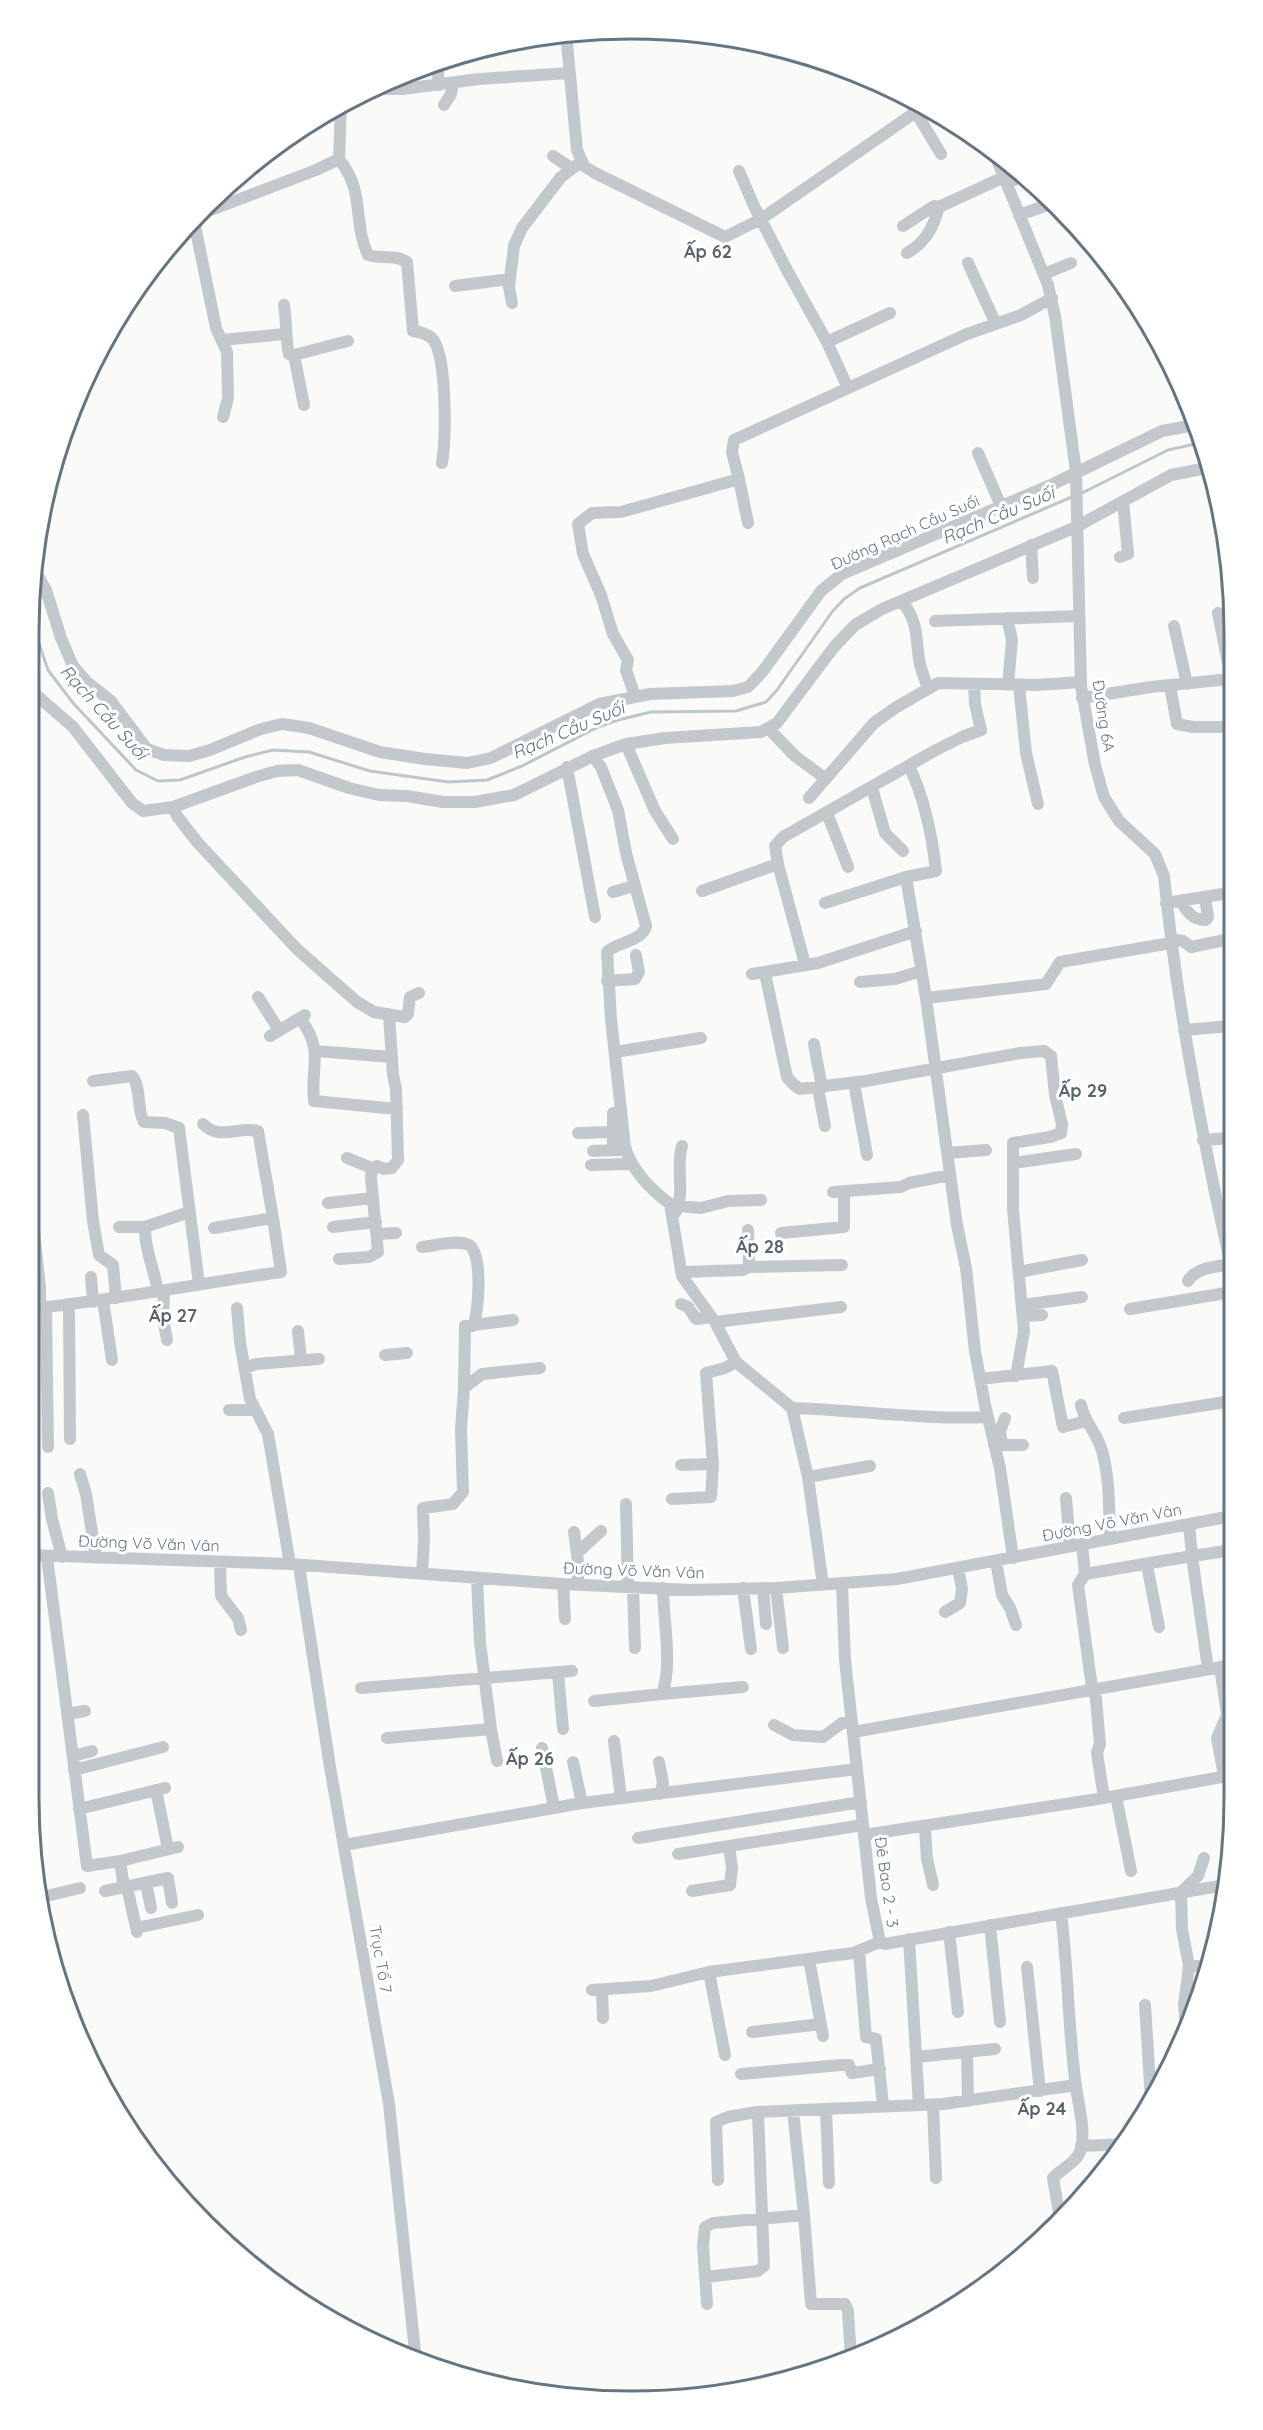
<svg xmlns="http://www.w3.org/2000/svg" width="1263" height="2430" viewBox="0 0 1263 2430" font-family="Quicksand,sans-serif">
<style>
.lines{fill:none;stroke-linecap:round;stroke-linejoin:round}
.stream{stroke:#bbc7cb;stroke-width:3}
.minor{stroke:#c3c8cc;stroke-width:12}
.labels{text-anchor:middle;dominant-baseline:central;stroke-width:6;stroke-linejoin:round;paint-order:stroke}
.street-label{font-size:16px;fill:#657683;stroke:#fff}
.neighbourhood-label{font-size:18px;font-weight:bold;fill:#57646e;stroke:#fff}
.water-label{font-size:18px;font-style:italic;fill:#60757c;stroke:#fff}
.rim{fill:none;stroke:#657683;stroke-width:3}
</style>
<rect width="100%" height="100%" fill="#fafaf8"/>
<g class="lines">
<!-- stream -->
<path class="stream" d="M 1080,494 L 1168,450 L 1200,443
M 30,617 L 48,670 L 73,703 L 136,770 L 158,781 L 180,780 L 245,757 L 273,750 L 309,752 L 370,771 L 448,782 L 487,780 L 522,766 L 598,727 L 618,720 L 651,712 L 736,711 L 766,702 L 777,690 L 832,612 L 844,599 L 860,588 L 1074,496"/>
<!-- minor -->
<path class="minor" d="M 566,33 L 577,150 L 584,166 L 595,173 L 725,237 L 761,219 L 923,107
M 437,61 L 439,85
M 374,89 L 403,89 L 479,79 L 569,73
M 906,96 L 941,154
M 444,105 L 451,94 L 453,83
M 995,155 L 1048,285 L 1055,316 L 1076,472 L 1081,686 L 1095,765 L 1104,797 L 1119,821 L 1155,854 L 1164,876 C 1177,1007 1202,1137 1231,1266
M 553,156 L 571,168
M 339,159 C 366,193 352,220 368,255 C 382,259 394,254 407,262 L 413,331 C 420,332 430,334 434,341 C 447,361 446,439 442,463
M 739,171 L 754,206 L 788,272 L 827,342 L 890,313
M 1007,183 L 1025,175
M 1019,215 L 1053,203
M 903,226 L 934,206 L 939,207 L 1004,177
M 907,253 C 926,242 933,228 939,207
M 968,263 L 996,324
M 1044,274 L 1071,263
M 455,286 L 510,279
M 512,303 L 509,287 L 514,246 L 522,228 L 561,177 L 582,161
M 284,305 C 287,323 285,337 289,354 L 294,355 L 348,341
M 222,340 L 285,334
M 827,342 L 848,388
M 294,355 L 304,405
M 223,417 L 228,398 L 227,352 L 216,328 L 195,226 L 197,219 L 203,213 L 316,170 L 339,159 L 341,104
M 978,453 L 1001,506
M 739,479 L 748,523
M 1031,545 L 1033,578
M 1120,557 L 1128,554 L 1123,501
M 34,569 L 46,590 L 61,638 L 73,666 L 87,682 L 111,701 L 147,749 L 164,755 L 189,756 L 210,750 L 261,729 L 282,724 L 309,728 L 380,752 L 425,759 L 467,763 L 491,758 L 599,704 L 650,694 L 733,691 L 748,687 L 763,671 L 821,591 L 842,574 L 1053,484 L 1162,431 L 1195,425
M 901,601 C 918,619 916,638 919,660 C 921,670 925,679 928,689
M 1218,613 L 1230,673
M 1007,618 L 1012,640 L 1008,685
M 935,621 L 1079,616
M 1174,626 L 1187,684
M 1019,685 L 1026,753 L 1038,804
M 30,686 L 33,692 L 73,727 L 132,803 L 143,811 L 173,807 L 256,777 L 277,771 L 298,770 L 349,788 L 379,795 L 407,796 L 443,802 L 475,802 L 514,795 L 593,756 L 626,744 L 665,738 L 761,732 L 777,723 L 834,647 L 855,625 L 882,609 L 1076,527 L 1171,475 L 1207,468
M 1170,686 L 1177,724 L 1193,727 L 1230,727
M 635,696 L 626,670 L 628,660 L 613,634 L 601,595 L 583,554 L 578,524 L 592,513 L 621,512 L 739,479 L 732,452 L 734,440 L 967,334 L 1021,315 L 1052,298
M 1082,698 L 1151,687 L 1230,679
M 768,728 L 795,756 L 826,779
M 626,744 L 655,811 L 673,839
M 593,756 L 601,767 L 618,810 L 626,853 L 646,926 C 642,942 617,942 607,952 L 611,1019 L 625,1147 C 632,1171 650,1189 670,1204 L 682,1276 L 715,1322 L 736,1362 L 792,1408 L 808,1477 L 823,1585
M 909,766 C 925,799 932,835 936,871 L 906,877 L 926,998 L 957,1225 L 966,1268 L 975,1351 L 985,1405 L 1000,1468 L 1013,1558
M 567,767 L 595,917
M 872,788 L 885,833 L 903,851
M 809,798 L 874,723 L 895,708 L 938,683 L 1037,685 L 1081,682
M 173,807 L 177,816 L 198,843 L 297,949 L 357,1002 L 374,1012 L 405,1017 L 408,1014 L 410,997 L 419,993
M 827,813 L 848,867
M 702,891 L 778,864
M 613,892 L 634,886
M 1181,901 C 1187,912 1192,920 1206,920 L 1208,917 L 1205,897
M 825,903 L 906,877
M 1166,903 L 1229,893
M 1171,939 L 1183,941 L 1191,947 L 1230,939
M 805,964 L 778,864 L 775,846 L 783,837 L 936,750 L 962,737 L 981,730 L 975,704 L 974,684
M 765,973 L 787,1077 L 793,1084 L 800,1089 L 866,1081 L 1020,1053 L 1044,1051 L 1051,1056 L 1055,1095 L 1062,1124 L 1061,1133 L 1050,1137 L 1013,1143 L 1013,1209 L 1024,1331 L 1016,1376
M 752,974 L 818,963 L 916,931
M 607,981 L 635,979 L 639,972 L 636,955
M 860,982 L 895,979 L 921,971
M 258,997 L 279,1030
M 926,998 L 1046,984 L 1060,962 L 1171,943
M 300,1018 C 325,1052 310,1065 314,1101 L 397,1109
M 1184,1030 L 1231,1026
M 270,1036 L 305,1015
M 814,1044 L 822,1088
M 316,1051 L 391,1057
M 615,1052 L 701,1038
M 93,1081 L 132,1076 C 142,1088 136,1109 144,1122 L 165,1123 L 179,1128 L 199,1284
M 854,1083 L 867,1155
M 818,1088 L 825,1126
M 83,1115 L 93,1221 L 99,1255 L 113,1265 L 116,1298
M 203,1124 C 219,1141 239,1126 258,1131 L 273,1218
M 578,1133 L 613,1132
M 1203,1140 L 1231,1138
M 613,1150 L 613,1113
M 593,1151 L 619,1150
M 947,1153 L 986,1150
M 347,1158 L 372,1168 L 377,1166 L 384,1169 L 392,1168 L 398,1160 L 396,1089 L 393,1075 L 389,1015
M 1013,1163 L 1076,1154
M 591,1165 L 630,1164
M 29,1186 L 40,1287 L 40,1308
M 833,1192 L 901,1187 L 909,1183 L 950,1175
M 328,1203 L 373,1198
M 679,1206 L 701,1208 L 728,1201 L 761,1200
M 675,1213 C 686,1192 675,1168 682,1146
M 119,1227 L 145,1227 L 189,1212
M 145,1227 C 144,1249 155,1271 158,1292
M 333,1227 L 376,1222
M 748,1230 L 749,1267
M 781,1233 L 844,1227 L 844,1192
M 377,1234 L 396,1233
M 422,1247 C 434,1246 457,1239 469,1245 C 483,1253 479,1313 473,1326
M 339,1259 L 369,1257 L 378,1252 L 371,1178 L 372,1168
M 682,1272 L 743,1270 L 749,1267 L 842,1265
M 1019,1272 L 1082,1260
M 91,1277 L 93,1302
M 1188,1281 C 1196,1267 1216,1267 1231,1264
M 164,1292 L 163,1318 L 167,1340
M 103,1300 L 112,1360
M 681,1304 L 688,1307 L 696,1319 L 711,1317
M 69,1305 L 70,1439
M 1022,1305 L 1082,1297
M 46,1307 L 48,1447
M 237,1308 L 240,1342 L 250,1399 L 268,1434 L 290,1564
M 29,1309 C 114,1300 196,1284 281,1272 L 273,1218 L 214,1228
M 1130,1309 L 1232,1292
M 1023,1316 L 1042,1315
M 715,1322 L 841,1307
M 298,1331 L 301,1360
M 385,1355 L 407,1353
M 245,1368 L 256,1364 L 319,1359
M 980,1379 L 1052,1371 L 1063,1427 L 1086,1421
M 464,1388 L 465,1326 L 513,1320
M 1081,1405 C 1084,1422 1098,1434 1102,1451 C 1110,1479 1109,1510 1110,1539
M 792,1408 C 858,1410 922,1420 988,1417
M 229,1410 L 255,1410
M 1124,1418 L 1232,1401
M 1002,1443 L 1000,1431 L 1005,1418
M 994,1445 L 1023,1445
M 681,1465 L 713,1464
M 80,1474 L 86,1494 L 96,1558
M 808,1477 L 870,1466
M 48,1493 L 52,1519 L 62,1557
M 1066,1498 L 1070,1546
M 672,1499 L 711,1497 L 713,1464 L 706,1373 L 725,1368 L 736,1362
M 626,1504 L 628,1587
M 1189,1524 L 1192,1556 L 1232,1550
M 574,1532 L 578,1562 L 578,1585
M 1082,1544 L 1085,1574 L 1078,1585 L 1092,1688
M 577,1553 L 601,1531
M 29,1555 L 290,1564 L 563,1584 L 690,1590 L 776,1588 L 897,1579 L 1232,1516
M 47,1557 L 87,1866 L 120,1861 L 178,1847
M 996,1561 L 1002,1595 L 1010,1608 L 1016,1625
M 220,1562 L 221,1596 L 238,1618 L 241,1630
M 1147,1565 L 1159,1627
M 299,1566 L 330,1767 L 389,2104 L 416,2361
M 422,1574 L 424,1541 L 423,1508 L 453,1504 L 463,1492 L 461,1429 L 464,1388 L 482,1374 L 540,1368
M 1085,1574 L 1192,1556 L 1208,1669
M 563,1584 L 565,1619
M 842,1585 L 845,1660 L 871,1898 L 880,1942 L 885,1944 L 1225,1885
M 633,1587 L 635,1648
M 743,1588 L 751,1649
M 763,1588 L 766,1624
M 776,1588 L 783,1648
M 945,1612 L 960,1603 L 962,1589 L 958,1568
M 1220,1667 L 1227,1715 L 1217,1738 L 1224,1776
M 558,1673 L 563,1729
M 361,1688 L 572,1671
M 1095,1688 L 1100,1744 L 1097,1753 L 1104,1798
M 662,1694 L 743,1687
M 594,1701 L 662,1694 C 673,1665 663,1619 663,1588
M 67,1714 L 85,1711
M 774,1725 L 793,1735 L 823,1737 L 842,1723 L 852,1723
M 491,1729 L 497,1761
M 853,1732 L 1233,1665
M 387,1738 L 491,1729 L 480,1643 L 477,1578
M 614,1741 L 621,1798
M 542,1748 L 554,1807
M 73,1756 L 92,1751
M 573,1762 L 582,1803
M 659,1762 L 663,1783 L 660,1794
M 74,1770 L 163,1747
M 156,1790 L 168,1849
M 1116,1796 L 1131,1871
M 79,1809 L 165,1788
M 925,1827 L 927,1859 L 933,1885
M 864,1835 L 1104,1798 L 1233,1775
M 638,1838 L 861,1802
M 344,1845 L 582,1803 L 857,1769
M 678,1854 L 863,1825
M 120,1861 L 124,1887
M 146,1883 L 151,1908
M 127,1887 L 137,1932
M 105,1891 L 168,1878 L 172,1903
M 692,1891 L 730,1885 L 732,1868 L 729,1846
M 38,1898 L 80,1888
M 990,1925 L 1000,2022
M 136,1928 L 198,1915
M 949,1932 L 958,2012
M 909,1939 L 919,2105
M 859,1951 L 866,2037 L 876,2039 L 883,2105
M 809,1959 L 823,2036
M 1189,1966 L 1210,1966
M 1027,1967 L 1040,2091
M 709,1972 L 725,2055
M 592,1990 L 651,1986 L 709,1972 L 853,1953 L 880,1942
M 602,1990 L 603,2018
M 1145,2005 L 1151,2100
M 1186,2028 L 1184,2005 L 1189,1966 L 1182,1929 L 1181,1892 L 1198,1876 L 1204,1858
M 752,2032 L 821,2024
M 967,2053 L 968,2101
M 916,2057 L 995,2049
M 741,2074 L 841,2065 L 849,2065 L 852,2073 L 880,2069
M 933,2105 L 936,2178
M 826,2110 L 829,2183
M 793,2111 L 804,2215 L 811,2304 L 845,2304 L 848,2311 L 851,2359
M 1081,2146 L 1123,2144
M 718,2180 L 716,2122 L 728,2117 L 756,2112 L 943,2104 L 1076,2085
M 1060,2219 L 1053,2178 C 1062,2168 1077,2163 1081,2149 C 1086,2127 1077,2101 1075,2079 C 1068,2024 1068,1968 1061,1913
M 705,2277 L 758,2271 L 764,2266 L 758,2112
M 707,2304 L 703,2246 L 705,2227 L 713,2223 L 804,2215"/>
</g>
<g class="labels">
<!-- street labels -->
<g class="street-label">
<text transform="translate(905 532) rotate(-24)">Đường Rạch Cầu Suối</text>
<text transform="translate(1104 716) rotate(81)">Đường 6A</text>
<text transform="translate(1112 1522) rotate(-11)">Đường Võ Văn Vân</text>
<text transform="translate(149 1543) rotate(2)">Đường Võ Văn Vân</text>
<text transform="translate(634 1570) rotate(2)">Đường Võ Văn Vân</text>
<text transform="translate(887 1882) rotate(82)">Đê Bao 2 - 3</text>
<text transform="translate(381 1959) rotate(80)">Trục Tổ 7</text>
</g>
<!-- neighbourhood labels -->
<g class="neighbourhood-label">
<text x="708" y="251">Ấp 62</text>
<text x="1083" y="1090">Ấp 29</text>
<text x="760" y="1246">Ấp 28</text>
<text x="173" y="1315">Ấp 27</text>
<text x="530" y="1758">Ấp 26</text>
<text x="1042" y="2108">Ấp 24</text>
</g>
<!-- water labels -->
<g class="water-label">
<text transform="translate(998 515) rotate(-23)">Rạch Cầu Suối</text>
<text transform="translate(104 712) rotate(48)">Rạch Cầu Suối</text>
<text transform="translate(568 730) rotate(-23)">Rạch Cầu Suối</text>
</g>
</g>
<!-- crop -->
<path d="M0 0H1263V2430H0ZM631 39H632A592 592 0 0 1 1224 631V1799A592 592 0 0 1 632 2391H631A592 592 0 0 1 39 1799V631A592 592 0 0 1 631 39Z" fill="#fff" fill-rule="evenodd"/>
<path class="rim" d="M631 39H632A592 592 0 0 1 1224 631V1799A592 592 0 0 1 632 2391H631A592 592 0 0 1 39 1799V631A592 592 0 0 1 631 39Z"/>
</svg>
